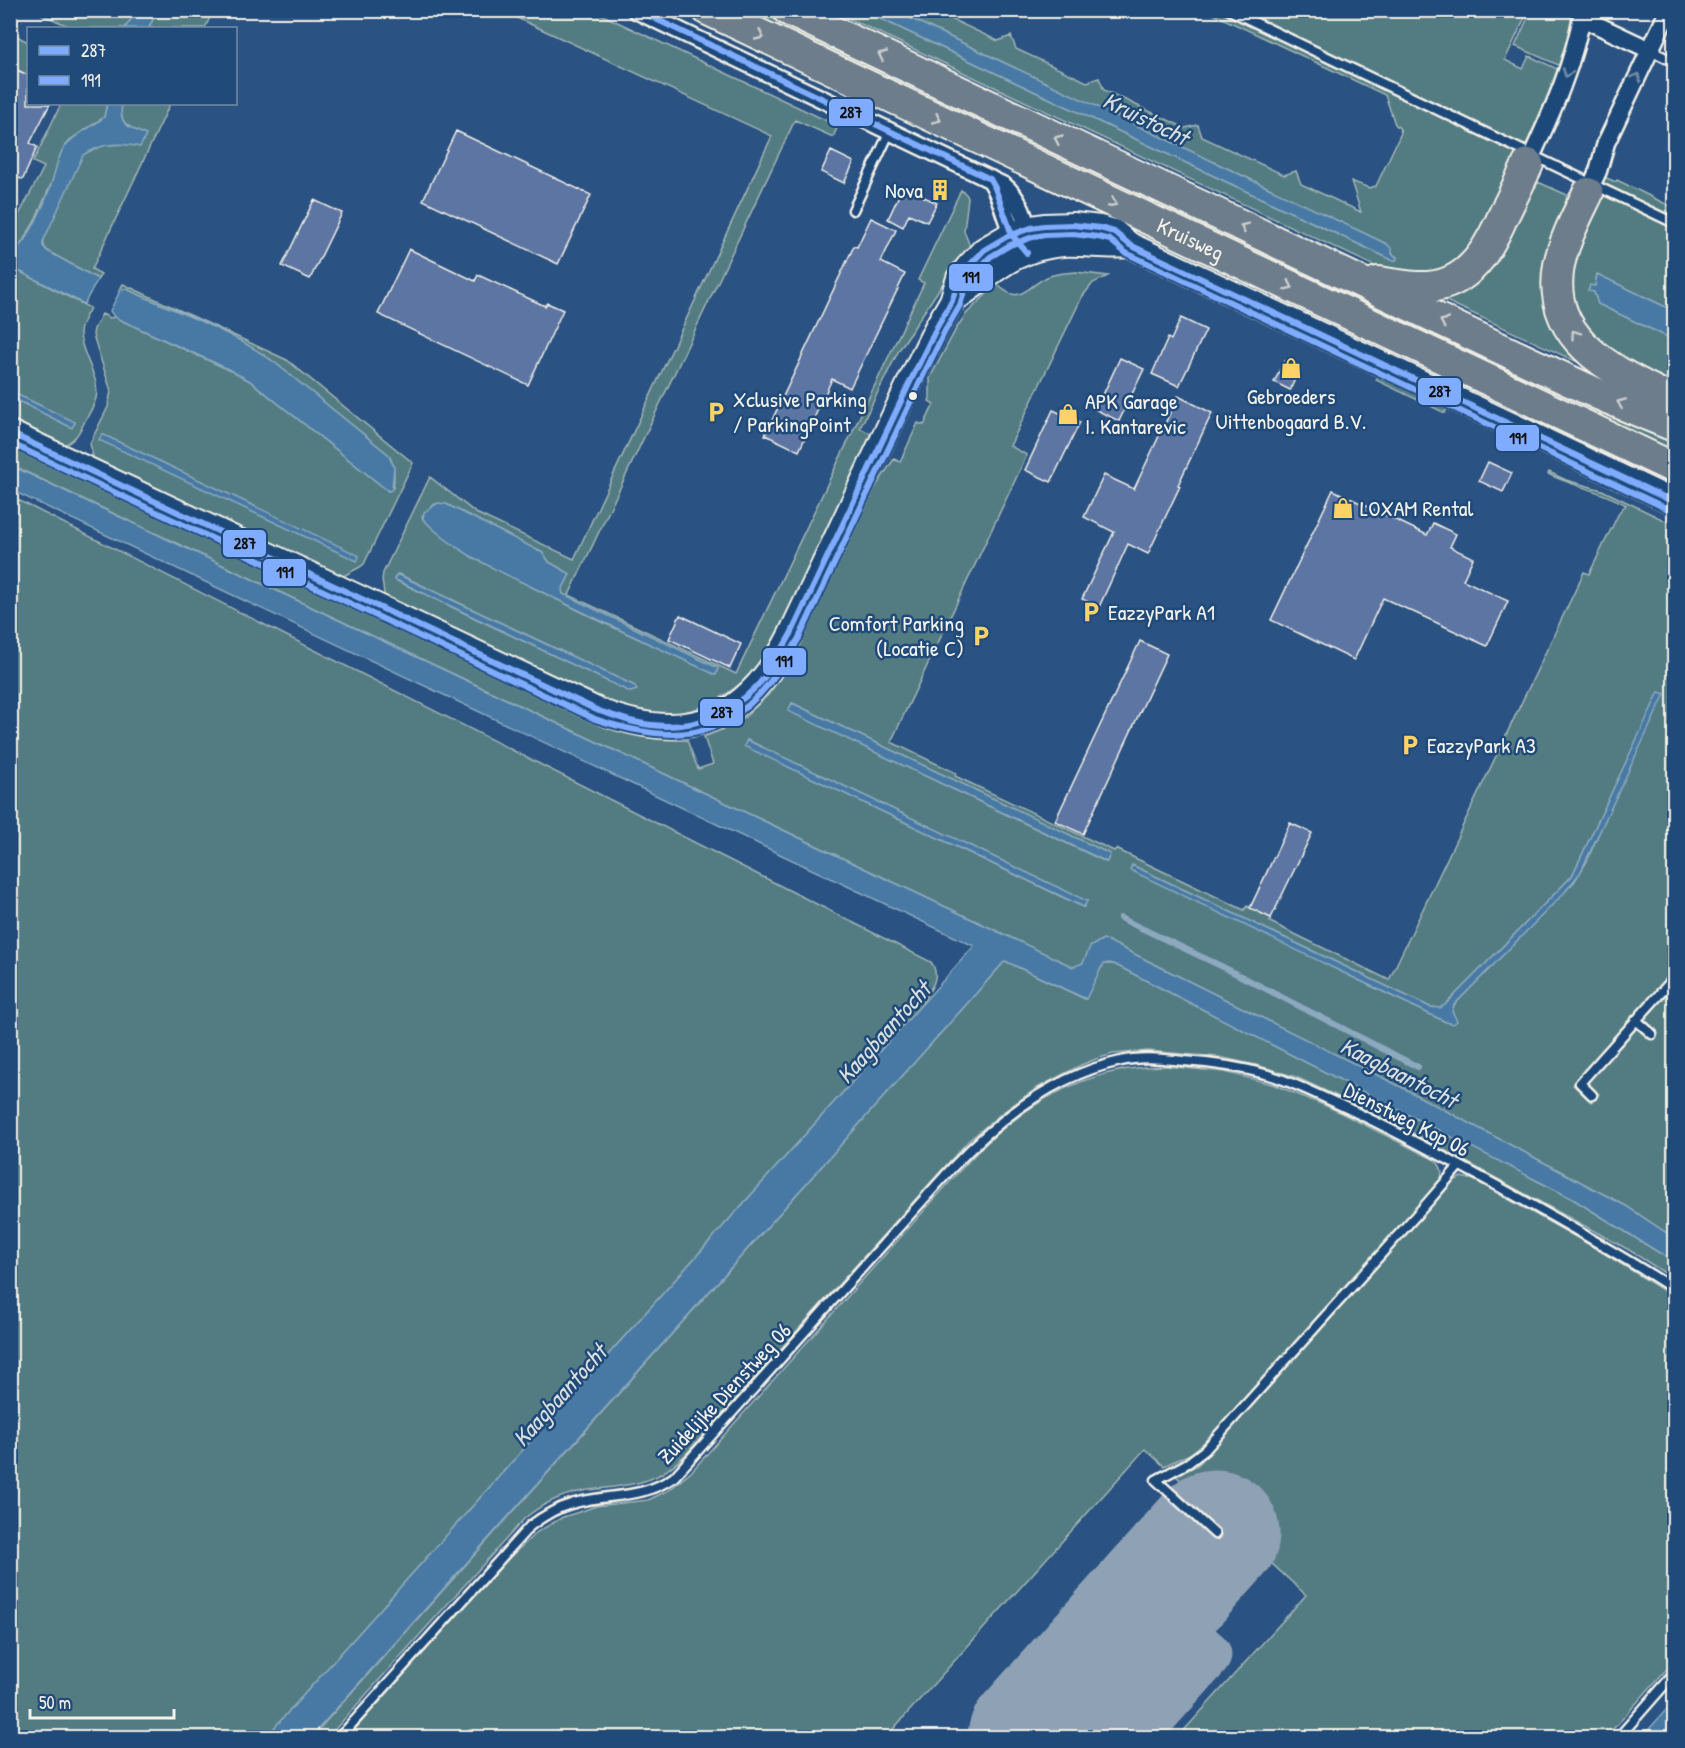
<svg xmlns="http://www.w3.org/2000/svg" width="1685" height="1748" viewBox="0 0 1685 1748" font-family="'Patrick Hand',sans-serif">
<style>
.green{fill:#527b82;stroke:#a3b6b5;stroke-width:1.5;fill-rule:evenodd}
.water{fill:#4779a4;stroke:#8ca9bf;stroke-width:1.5}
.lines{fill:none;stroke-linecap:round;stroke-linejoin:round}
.stream{stroke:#8ca9bf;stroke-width:6}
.taxiway{stroke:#8fa2b5;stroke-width:51}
.runway{stroke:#8fa2b5;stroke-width:129}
.building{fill:#5b74a3;stroke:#f4f1e8;stroke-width:1.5}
.lane-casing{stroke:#f4f1e8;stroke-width:13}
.street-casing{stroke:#f4f1e8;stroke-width:21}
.secondary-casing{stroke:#f4f1e8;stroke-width:28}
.highway-casing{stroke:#f4f1e8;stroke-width:34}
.lane{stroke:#1f4a7a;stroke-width:8}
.street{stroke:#1f4a7a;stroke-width:16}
.secondary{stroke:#1f4a7a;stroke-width:24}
.highway{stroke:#6d7d8c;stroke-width:30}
.bus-1-casing{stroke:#1f4a7a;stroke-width:10}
.bus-2-casing{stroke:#1f4a7a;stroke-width:10}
.bus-1{stroke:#80acff;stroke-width:6}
.bus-2{stroke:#80acff;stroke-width:6}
.oneway{stroke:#cccecc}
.oneway2{stroke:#748da6}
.bus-dot{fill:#f4f1e8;stroke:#1f4a7a;stroke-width:2}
.labels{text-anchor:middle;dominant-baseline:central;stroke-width:5;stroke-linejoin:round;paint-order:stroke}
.poi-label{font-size:22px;fill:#f4f1e8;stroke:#1f4a7a;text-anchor:start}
.street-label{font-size:22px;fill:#f4f1e8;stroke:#1f4a7a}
.water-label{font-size:24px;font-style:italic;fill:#dadfde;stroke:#1f4a7a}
.line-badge{stroke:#1f4a7a;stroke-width:2}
.pale-badge-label{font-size:16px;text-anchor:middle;font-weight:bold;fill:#111}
</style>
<rect width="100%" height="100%" fill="#2a5282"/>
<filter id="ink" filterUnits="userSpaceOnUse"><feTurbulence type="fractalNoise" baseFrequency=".0167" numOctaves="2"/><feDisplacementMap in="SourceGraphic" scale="12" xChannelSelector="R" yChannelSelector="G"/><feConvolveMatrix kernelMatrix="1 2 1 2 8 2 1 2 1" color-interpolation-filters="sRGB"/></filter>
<g filter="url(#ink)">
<!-- green -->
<path class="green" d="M 34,11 L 137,11 L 125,28 L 73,28 Z
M 158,11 L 213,11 L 205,28 L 148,28 Z
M 502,11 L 594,11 L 838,126 L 833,137 L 795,120 L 569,595 L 736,674 L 924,283 L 918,280 L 961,190 L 966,194 L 968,198 L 964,231 L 971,249 L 949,274 L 899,350 L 860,428 L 871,434 L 865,455 C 845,496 825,538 806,579 C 791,609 777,644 754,670 C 734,692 706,710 676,713 C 620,717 562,682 513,659 C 471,639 428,619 385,599 L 382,580 L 383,573 L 430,477 L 476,513 L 574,559 L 772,136 ZM 435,504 L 446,504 L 543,553 L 549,562 L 570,574 L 562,590 L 562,593 L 565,596 L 718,668 L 716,674 L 604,623 L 472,557 L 433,528 L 423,519 L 422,516 ZM 398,574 L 635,686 L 636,690 L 630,692 L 395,580 Z
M 741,11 L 762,11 L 1534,377 L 1530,384 Z
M 833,11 L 864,11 L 1392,260 L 1396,260 L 1397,257 L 1392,254 L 1387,244 L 895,11 L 934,11 L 998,41 L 1011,36 L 1016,49 L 1087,82 L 1099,78 L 1104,90 L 1185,128 L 1198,125 L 1202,137 L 1284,175 L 1296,171 L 1301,184 L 1361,212 L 1351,181 L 1369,188 L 1376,186 L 1401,133 L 1400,129 L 1395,124 L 1385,95 L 1207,11 L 1528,11 L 1505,60 L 1523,69 L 1529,56 L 1562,71 L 1493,226 L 1449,274 L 1383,270 Z
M 1531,11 L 1573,11 L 1568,46 L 1563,67 L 1515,46 Z
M 11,33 L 28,42 L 28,75 L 11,67 Z
M 61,104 L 107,104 L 104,117 L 70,140 L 35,221 L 20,246 L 11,253 L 10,232 L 44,167 L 33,162 Z
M 122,104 L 170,104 L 92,269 L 101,274 L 98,279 L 51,253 C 44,249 43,246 44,238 L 83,154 L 105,145 L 127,144 L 145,135 C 129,127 118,124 122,104 Z
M 1604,177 L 1616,182 L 1617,180 L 1674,208 L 1674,217 L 1600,182 Z
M 1538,182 L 1567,195 L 1566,199 L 1571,201 L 1551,271 L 1618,381 L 1431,294 L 1531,185 L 1536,187 Z
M 1595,191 L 1674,229 L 1674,311 L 1597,274 L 1594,292 L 1598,304 L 1674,340 L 1674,394 L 1592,345 L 1565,280 Z
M 11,267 L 90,308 C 86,316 80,324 80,334 C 81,355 101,378 96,398 C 94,407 88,415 84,423 C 78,435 74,441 62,446 L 11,421 L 10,397 L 72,427 L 75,423 L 11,391 Z
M 1076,272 L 1108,276 L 1093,283 L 1082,297 L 1010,446 L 1027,455 L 891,742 L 956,773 L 955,776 L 1114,851 L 1116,849 L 1244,910 L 1247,906 L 1271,918 L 1270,922 L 1389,980 L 1584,572 L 1589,574 L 1620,511 L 1626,505 C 1602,491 1573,486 1548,474 L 1549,472 L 1566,480 L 1602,490 L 1674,525 L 1674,972 L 1573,1085 L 1591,1102 L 1599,1094 L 1586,1083 L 1636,1027 L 1649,1039 L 1657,1031 L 1644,1019 L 1674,986 L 1674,1238 L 1626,1206 L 1401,1087 L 1108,941 L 1103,939 L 1090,947 L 1083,964 L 1073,967 L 11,465 L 11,444 L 599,723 C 628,735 655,742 687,740 L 698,769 L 713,764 L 704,737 L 731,726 L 745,717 L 768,695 L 779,680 L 797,647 L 861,509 L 894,459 L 900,462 L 918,423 L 924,425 L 934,404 L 929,401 L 930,398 L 930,378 L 956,329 L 966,314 L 997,284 C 1020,307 1026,287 1047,277 C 1056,273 1066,273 1076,272 ZM 1660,692 L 1586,863 L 1574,882 L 1454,1005 L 1452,1011 L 1453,1014 L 1446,1022 L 1340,971 L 1132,865 L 1430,1007 L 1440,1008 L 1446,1004 L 1572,876 ZM 792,703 L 1110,854 L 1106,862 L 789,711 ZM 747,740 L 1086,901 L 1087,901 L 1083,907 L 745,746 Z
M 123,284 L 287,360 L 413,463 L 364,564 L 360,567 L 340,578 L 94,461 L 90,443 L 108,407 L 111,391 L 93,335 L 94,329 L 102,314 L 110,318 L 114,317 L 240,375 L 250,381 L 387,490 L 388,491 L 393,488 C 395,476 395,464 388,454 L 274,362 C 230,331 176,311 126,289 L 119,291 Z
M 1380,373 L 1448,405 L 1445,413 L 1376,380 Z
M 1593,403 L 1674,438 L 1674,453 L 1589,412 Z
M 10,496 L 931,962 C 942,978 930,989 921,1005 L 266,1737 L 11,1737 Z
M 1005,961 L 1085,999 L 1101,968 L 1104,964 L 1114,964 L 1573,1199 L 1674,1262 L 1674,1279 L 1629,1250 L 1398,1125 L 1296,1077 L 1256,1065 L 1219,1057 L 1148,1051 L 1113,1054 L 1096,1059 L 1081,1065 L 1037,1088 L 1003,1112 L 968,1141 L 685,1455 C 676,1463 667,1472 655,1477 C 632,1487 608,1487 583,1491 C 561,1495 542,1504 525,1518 L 328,1737 L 311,1738 Z
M 1165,1066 L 1225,1072 L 1272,1084 L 1331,1108 L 1435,1160 C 1444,1168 1443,1177 1437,1185 L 1204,1444 L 1196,1451 L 1164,1466 L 1145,1449 L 886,1737 L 348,1737 L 506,1561 L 537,1532 L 563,1517 L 585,1510 L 596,1506 L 648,1500 L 669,1490 L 691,1472 L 964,1166 C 1017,1108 1084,1066 1165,1066 Z
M 1461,1177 L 1474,1180 L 1597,1249 L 1674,1297 L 1674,1661 L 1606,1737 L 1178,1737 L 1306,1595 L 1176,1476 L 1198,1465 L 1451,1183 Z"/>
<!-- water -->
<path class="water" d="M 137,10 L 158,10 L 158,11 L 148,28 L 125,28 Z
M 864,11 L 895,11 L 1387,244 L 1392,249 L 1392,254 L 1397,257 L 1396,260 L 1392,260 L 1335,233 Z
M 107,104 L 122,104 C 118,125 129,127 146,135 L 140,147 C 119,142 102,143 83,155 L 43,242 L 43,246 L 47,251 L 98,279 L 84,304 L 11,267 L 11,253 C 28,244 45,203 51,185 C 55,173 57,159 63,149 C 73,134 91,129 104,117 Z
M 1597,274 L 1674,311 L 1674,340 L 1598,304 L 1594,292 L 1588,291 L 1590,285 L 1595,286 Z
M 121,289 L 126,289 C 175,311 230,330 274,362 L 388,454 L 394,467 L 392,489 L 390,491 L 387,490 L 250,381 L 226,368 L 114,317 L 110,311 Z
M 10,391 L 75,422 L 72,428 L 11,397 Z
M 102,434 L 358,555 L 359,556 L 357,561 L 99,440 Z
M 10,465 L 1073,967 L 1083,963 L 1090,947 L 1103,939 L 1108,941 L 1401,1087 L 1626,1206 L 1674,1238 L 1674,1262 L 1573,1199 L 1114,964 L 1109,963 L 1104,964 L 1101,968 L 1086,999 L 1005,961 L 311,1737 L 266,1737 L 974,946 L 11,490 Z
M 438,503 L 446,504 L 543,553 L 549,562 L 570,574 L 562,590 L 563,594 L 718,668 L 716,675 C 656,647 595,619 536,589 C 497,570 454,552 423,519 L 424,512 Z
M 397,574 L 635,686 L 637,690 L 630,692 L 394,579 Z
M 1659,692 L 1665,694 L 1580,873 L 1564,893 L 1454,1005 L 1452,1011 L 1457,1021 L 1453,1024 L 1446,1022 L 1130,870 L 1132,865 L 1430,1007 L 1440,1008 L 1446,1004 L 1572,876 Z
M 792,703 L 1110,854 L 1107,862 L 788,711 Z
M 747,740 L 1087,901 L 1084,907 L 744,746 Z
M 1674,1701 L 1674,1737 L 1642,1737 Z"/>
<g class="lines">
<!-- stream -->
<path class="stream" d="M 1120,918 L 1221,966 L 1418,1067"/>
<!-- taxiway -->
<path class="taxiway" d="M 1131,1738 L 1206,1655 L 1150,1606"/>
<!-- runway -->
<path class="runway" d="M 1032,1738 L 1215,1534"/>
</g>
<!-- building -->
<path class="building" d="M 10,67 L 28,75 L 28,104 L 50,104 L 30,143 L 37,147 L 23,179 L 10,177 Z
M 456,131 L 591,195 L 558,264 L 423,200 Z
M 831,151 L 854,162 L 844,183 L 821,172 Z
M 903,187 L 937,203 L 927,222 L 909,214 L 903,227 L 888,219 Z
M 314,200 L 342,213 L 310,279 L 282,266 Z
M 871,218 L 896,230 L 881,262 L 905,274 L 850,388 L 832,379 L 799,451 L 765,435 L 854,246 L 857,247 Z
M 409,249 L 475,281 L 478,275 L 545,306 L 547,303 L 563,310 L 528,385 L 378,314 Z
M 1181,318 L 1206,330 L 1179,386 L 1152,374 L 1168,338 L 1171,340 Z
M 1120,358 L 1144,369 L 1119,421 L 1096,410 Z
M 1285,361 L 1300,368 L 1290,390 L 1274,382 Z
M 1178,396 L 1212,413 L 1178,485 L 1180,486 L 1148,554 L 1128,544 L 1099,607 L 1082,599 L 1114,532 L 1084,517 L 1104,475 L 1134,489 Z
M 1053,410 L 1080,422 L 1051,482 L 1025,470 Z
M 1488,462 L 1512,473 L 1503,492 L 1479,481 Z
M 1333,490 L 1427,535 L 1433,523 L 1456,534 L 1450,547 L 1473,558 L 1463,580 L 1508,601 L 1487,646 L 1383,598 L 1354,660 L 1271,620 Z
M 680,615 L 741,644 L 730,668 L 669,639 Z
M 1140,641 L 1167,654 L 1083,834 L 1055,821 Z
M 1290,823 L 1312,833 L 1271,918 L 1250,908 Z"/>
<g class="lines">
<defs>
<path id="lane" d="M 1229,10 L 1674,223
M 1650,50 L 1674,62
M 853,210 L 890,131
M 1636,1020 L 1652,1034
M 1592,1095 L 1580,1083 L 1674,978
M 1215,1534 L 1156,1480 L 1188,1463 L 1205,1450 L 1428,1202 L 1459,1166
M 339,1738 L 530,1526 C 542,1517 556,1508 571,1504 C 607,1493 642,1500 674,1477 L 951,1169 C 997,1120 1054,1075 1121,1061 C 1142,1056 1163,1059 1184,1061 C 1213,1063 1241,1067 1269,1075 C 1292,1082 1314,1093 1336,1103 C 1380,1123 1423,1146 1466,1169 C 1537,1207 1606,1246 1674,1289
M 1618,1738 L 1674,1674"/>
<path id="street" d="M 636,10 L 1004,186 C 1018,197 1028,221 1027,238
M 1582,18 L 1650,50
M 1528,164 C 1551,114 1574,65 1583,10
M 990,179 C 1004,198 1004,224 1019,243
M 1588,193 L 1598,171 L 1606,143 L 1669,10"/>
<path id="secondary" d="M 952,301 C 991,275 1012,248 1063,244 C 1085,243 1107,247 1129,245
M 10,433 L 599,711 C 689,746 748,720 791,634 L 911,380 L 937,327 L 952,301 L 959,278 L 968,267 L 984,250 L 1006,237 L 1031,228 L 1044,226 L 1073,225 L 1100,228 L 1114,232 L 1130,245 L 1674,502"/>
<g id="highway">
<path id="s1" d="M 708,10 L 1674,468"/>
<path d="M 788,10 L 1508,352 L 1600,395 L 1674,426"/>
<path d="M 1588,193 C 1577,216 1564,240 1559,265 C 1545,343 1618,373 1674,401"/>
<path d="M 1377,282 C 1394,284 1411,288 1428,287 C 1470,284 1489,248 1504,214 C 1512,198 1520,181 1528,164"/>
</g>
</defs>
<!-- lane casing -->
<use href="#lane" class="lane-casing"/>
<!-- street casing -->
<use href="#street" class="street-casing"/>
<!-- secondary casing -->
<use href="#secondary" class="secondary-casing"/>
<!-- highway casing -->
<use href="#highway" class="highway-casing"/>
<!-- lane -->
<use href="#lane" class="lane"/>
<!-- street -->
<use href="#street" class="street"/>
<!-- secondary -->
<use href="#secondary" class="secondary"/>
<!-- highway -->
<use href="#highway" class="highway"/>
<defs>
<path id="bus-1" d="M 637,10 L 990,179 L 995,188 L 1012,235 L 1027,253
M 10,433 L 599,711 C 609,714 620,718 630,721 C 677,733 720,723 755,688 C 770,673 780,653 791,634 L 911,380 L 937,327 L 952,301 L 959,278 L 968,267 L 984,250 L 1006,237 L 1031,228 L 1044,226 L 1073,225 L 1100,228 L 1114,232 L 1130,245 L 1674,502"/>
<path id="bus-2" d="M 10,443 L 595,719 C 697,753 747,730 799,638 L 919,384 L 945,331 L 960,305 L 967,282 L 975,273 L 990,257 L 1010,245 L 1033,237 L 1045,235 L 1073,234 L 1098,237 L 1110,240 L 1126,253 L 1670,510"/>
</defs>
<!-- bus-1 casing -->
<use href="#bus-1" class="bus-1-casing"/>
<!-- bus-2 casing -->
<use href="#bus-2" class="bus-2-casing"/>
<!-- bus-1 -->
<use href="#bus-1" class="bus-1"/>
<!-- bus-2 -->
<use href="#bus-2" class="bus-2"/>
</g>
<!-- one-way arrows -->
<defs><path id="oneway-chevron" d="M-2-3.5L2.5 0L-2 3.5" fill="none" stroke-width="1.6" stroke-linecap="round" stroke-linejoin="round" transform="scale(1.5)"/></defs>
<g class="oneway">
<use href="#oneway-chevron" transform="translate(760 36) rotate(25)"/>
<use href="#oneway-chevron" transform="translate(882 55) rotate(-155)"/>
<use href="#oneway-chevron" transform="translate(937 119) rotate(25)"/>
<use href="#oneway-chevron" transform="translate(1058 139) rotate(-155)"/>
<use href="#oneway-chevron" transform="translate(1113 203) rotate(25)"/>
<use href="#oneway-chevron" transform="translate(1244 227) rotate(-155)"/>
<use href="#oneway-chevron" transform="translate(1289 286) rotate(25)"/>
<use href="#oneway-chevron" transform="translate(1444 322) rotate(-155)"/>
<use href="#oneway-chevron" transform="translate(1575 334) rotate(-125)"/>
<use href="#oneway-chevron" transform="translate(1621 403) rotate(-157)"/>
</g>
<g class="oneway2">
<use href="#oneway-chevron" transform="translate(1567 73) rotate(110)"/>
<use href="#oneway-chevron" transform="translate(1637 77) rotate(-64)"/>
</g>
</g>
<!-- icons -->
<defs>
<symbol id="building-bare" viewBox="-9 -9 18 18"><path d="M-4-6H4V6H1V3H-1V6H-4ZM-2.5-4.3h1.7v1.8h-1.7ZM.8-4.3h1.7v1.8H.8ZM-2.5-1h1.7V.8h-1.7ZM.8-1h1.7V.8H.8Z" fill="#ffd166" stroke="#1f4a7a" stroke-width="2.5" paint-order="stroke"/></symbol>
<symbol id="shop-bare" viewBox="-9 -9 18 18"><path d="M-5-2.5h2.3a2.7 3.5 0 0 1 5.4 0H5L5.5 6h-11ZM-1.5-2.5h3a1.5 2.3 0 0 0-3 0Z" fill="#ffd166" stroke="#1f4a7a" stroke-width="2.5" paint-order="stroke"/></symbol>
<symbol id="parking-bare" viewBox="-9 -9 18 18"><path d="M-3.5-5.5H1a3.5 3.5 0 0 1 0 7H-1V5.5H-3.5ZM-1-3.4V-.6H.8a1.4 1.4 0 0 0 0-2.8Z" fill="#ffd166" stroke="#1f4a7a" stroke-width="2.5" paint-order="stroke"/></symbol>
</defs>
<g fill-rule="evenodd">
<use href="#building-bare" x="925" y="175" width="30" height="30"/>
<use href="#shop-bare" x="1276" y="353" width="30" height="30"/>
<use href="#parking-bare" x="701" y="397" width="30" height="30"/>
<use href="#shop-bare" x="1053" y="399" width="30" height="30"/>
<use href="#shop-bare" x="1328" y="493" width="30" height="30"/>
<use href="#parking-bare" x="1076" y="597" width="30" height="30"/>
<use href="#parking-bare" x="966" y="621" width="30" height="30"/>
<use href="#parking-bare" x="1395" y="730" width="30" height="30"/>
</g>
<!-- markers -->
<circle class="bus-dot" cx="913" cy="396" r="5"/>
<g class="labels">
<!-- poi labels -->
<g class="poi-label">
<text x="923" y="190" text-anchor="end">Nova</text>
<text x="1291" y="396" text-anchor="middle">Gebroeders<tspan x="1291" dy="25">Uittenbogaard B.V.</tspan></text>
<text x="733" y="399">Xclusive Parking<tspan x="733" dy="25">/ ParkingPoint</tspan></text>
<text x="1085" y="401">APK Garage<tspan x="1085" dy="25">I. Kantarevic</tspan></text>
<text x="1360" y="508">LOXAM Rental</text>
<text x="1108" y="612">EazzyPark A1</text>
<text x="964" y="623" text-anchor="end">Comfort Parking<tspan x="964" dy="25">(Locatie C)</tspan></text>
<text x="1427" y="745">EazzyPark A3</text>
</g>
<!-- street labels -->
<g class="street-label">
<text stroke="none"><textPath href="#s1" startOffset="534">Kruisweg</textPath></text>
<text transform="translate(1407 1119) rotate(27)">Dienstweg Kop 06</text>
<text transform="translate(724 1393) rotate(-47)">Zuidelijke Dienstweg 06</text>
</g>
<!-- water labels -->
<g class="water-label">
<text transform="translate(1146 118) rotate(26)">Kruistocht</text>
<text transform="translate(883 1032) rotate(-48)">Kaagbaantocht</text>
<text transform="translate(1399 1072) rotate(27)">Kaagbaantocht</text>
<text transform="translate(559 1395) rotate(-48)">Kaagbaantocht</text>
</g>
</g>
<g class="line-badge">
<rect x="828" y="98" width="46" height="29" rx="6" fill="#80acff"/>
<rect x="948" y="263" width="46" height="29" rx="6" fill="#80acff"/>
<rect x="1417" y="377" width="45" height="29" rx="6" fill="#80acff"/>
<rect x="1495" y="424" width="45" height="28" rx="6" fill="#80acff"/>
<rect x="222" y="529" width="45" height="29" rx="6" fill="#80acff"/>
<rect x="262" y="558" width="45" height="29" rx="6" fill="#80acff"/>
<rect x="762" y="647" width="45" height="29" rx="6" fill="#80acff"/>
<rect x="699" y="698" width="45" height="29" rx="6" fill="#80acff"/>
</g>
<g class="pale-badge-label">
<text x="851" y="118">287</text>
<text x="971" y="283">191</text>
<text x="1440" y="397">287</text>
<text x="1518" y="444">191</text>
<text x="245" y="549">287</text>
<text x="285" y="578">191</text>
<text x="784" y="667">191</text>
<text x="722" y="718">287</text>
</g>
<!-- margin -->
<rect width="1685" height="1748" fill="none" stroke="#1f4a7a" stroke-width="36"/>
<rect x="18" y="18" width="1649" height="1712" fill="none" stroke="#f4f1e8" stroke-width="2" filter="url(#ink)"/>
<!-- legend -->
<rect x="27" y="27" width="210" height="78" fill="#1f4a7a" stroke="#748da6" stroke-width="1.5"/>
<rect x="39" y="46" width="30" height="9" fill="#80acff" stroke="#748da6" stroke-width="1.5"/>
<text x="81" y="57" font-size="18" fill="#f4f1e8">287</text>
<rect x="39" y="76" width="30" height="9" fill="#80acff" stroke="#748da6" stroke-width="1.5"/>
<text x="81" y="87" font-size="18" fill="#f4f1e8">191</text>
<!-- scale -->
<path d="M30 1709v9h144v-9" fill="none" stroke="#f4f1e8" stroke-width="3"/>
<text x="39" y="1709" font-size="18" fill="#f4f1e8" stroke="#1f4a7a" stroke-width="4.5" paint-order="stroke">50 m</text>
</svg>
